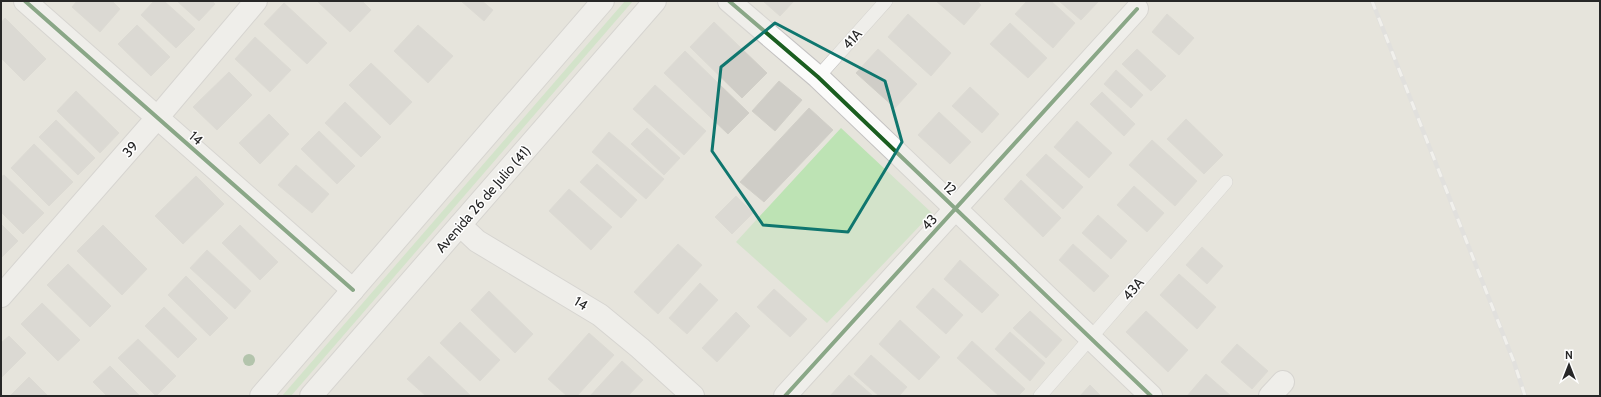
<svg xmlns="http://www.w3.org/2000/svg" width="1601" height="397" viewBox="0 0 1601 397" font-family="Cabin,sans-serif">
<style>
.green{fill:#bde3b4}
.building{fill:#cfcdc7;stroke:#d1cfc8}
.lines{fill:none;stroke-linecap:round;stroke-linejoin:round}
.service-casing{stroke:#c4c2c2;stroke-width:14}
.minor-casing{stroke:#c4c2c2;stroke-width:24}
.secondary-casing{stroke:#c4c2c2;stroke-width:24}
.service{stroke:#fbfbfa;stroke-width:13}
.minor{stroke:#fbfbfa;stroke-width:22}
.secondary{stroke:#fbfbfa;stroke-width:22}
.rail-casing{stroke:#dcdcdd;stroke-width:4.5}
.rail{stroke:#fff;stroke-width:3;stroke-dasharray:9;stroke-linecap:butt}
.cycleway-casing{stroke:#fff;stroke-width:6}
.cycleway{stroke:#1b5e20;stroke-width:4}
.tree{fill:#759d72}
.marked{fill:none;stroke:#0f766e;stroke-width:3;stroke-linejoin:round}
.labels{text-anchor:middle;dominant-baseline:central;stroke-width:3;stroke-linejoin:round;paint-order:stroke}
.street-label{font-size:14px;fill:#272727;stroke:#fff}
</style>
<rect width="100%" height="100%" fill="#e6e4dc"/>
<!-- green -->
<path class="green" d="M 625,1 L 633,1 L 291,396 L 282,396 Z
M 841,128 L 932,213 L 827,323 L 736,242 Z"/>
<!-- building -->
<path class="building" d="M 77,1 L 112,1 L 120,9 L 100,32 L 72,7 Z
M 154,1 L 164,1 L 195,29 L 176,48 L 141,15 Z
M 177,1 L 212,1 L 215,4 L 199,21 Z
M 317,1 L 362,1 L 371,10 L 350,32 Z
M 461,1 L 482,1 L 493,10 L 484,21 Z
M 763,1 L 794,1 L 780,16 Z
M 936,1 L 977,1 L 981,5 L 964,25 Z
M 1027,1 L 1051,1 L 1075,23 L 1053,48 L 1015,14 Z
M 1059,1 L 1097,1 L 1098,2 L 1081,20 Z
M 284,3 L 327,43 L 307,64 L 264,24 Z
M 908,14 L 951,53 L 931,76 L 888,37 Z
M 1167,14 L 1194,38 L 1179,55 L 1152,32 Z
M 5,18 L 46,59 L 24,81 L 1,58 L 1,23 Z
M 714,22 L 767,73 L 742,98 L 690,47 Z
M 1010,23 L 1047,58 L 1028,78 L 990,44 Z
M 137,25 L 170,57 L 151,76 L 118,44 Z
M 418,25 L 453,56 L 428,83 L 394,51 Z
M 255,37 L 291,70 L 270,92 L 235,59 Z
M 878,49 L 917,84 L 895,108 L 856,73 Z
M 1137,49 L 1166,76 L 1151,91 L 1122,64 Z
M 685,51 L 749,113 L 728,134 L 664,73 Z
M 371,63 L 412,102 L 390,125 L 349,85 Z
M 1116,70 L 1143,95 L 1131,108 L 1104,84 Z
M 229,72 L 252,95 L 217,130 L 193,107 Z
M 779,81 L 802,100 L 775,131 L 752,111 Z
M 655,85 L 706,131 L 684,155 L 633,109 Z
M 970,87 L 999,114 L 982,133 L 952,106 Z
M 76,91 L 119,133 L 100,153 L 57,111 Z
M 1102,92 L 1135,124 L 1124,136 L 1090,104 Z
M 345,102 L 381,137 L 361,157 L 325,123 Z
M 809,108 L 833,130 L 764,202 L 740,182 Z
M 939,112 L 971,142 L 950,164 L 918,135 Z
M 269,114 L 289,134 L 260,164 L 239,143 Z
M 1186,119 L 1223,155 L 1204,174 L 1167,139 Z
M 56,120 L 95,158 L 78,175 L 39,137 Z
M 1077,121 L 1112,153 L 1089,178 L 1054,147 Z
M 647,128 L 680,158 L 664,175 L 631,144 Z
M 319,131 L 355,166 L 337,184 L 301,149 Z
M 609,132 L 664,179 L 646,199 L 592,152 Z
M 1152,140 L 1197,181 L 1175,206 L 1129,165 Z
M 34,144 L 73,182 L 49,206 L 11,168 Z
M 1046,154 L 1083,187 L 1063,209 L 1026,175 Z
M 597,164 L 637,200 L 621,218 L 580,182 Z
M 296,165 L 329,194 L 312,213 L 278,185 Z
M 4,175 L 44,213 L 23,234 L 1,212 L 1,177 Z
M 196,176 L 224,204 L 183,244 L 155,216 Z
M 1021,180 L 1061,218 L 1043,237 L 1004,199 Z
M 1134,186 L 1164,213 L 1147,232 L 1117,205 Z
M 569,189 L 612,227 L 591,250 L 549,211 Z
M 736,196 L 753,213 L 732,234 L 715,217 Z
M 1098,215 L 1127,241 L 1111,259 L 1082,233 Z
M 1,224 L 18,241 L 1,258 Z
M 103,225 L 147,269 L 122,295 L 77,251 Z
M 240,225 L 278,262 L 260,280 L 222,243 Z
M 678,244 L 702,265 L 658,314 L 634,292 Z
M 1073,244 L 1109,276 L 1094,292 L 1059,260 Z
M 1202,247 L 1223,266 L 1207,284 L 1186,265 Z
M 207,250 L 251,291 L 235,309 L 190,268 Z
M 960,260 L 999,295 L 982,313 L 944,279 Z
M 68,264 L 111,306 L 90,327 L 47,285 Z
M 1179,274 L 1216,307 L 1197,329 L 1160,295 Z
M 186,276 L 228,318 L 210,336 L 168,295 Z
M 700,283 L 718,300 L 687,334 L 669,318 Z
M 933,288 L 963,315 L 946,334 L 916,307 Z
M 774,289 L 807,319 L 790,337 L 757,307 Z
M 489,291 L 533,334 L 515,353 L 471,310 Z
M 42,303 L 80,340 L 58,361 L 21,324 Z
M 164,307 L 197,339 L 178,358 L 145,326 Z
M 1030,311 L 1062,340 L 1046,358 L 1013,328 Z
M 1146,311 L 1188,350 L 1168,372 L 1126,332 Z
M 736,312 L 750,326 L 717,362 L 702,348 Z
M 900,320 L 940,357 L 919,380 L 879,344 Z
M 460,322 L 500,360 L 480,381 L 440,343 Z
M 1010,332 L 1045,363 L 1030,381 L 995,349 Z
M 589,333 L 614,355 L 577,396 L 567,396 L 548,379 Z
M 9,336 L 26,353 L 1,378 L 1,343 Z
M 138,339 L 176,376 L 156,396 L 118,358 Z
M 972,341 L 1025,389 L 1018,396 L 999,396 L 957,358 Z
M 1237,344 L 1268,371 L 1252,389 L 1221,362 Z
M 871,355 L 907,387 L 899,396 L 879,396 L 854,374 Z
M 429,356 L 471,396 L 426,396 L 407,379 Z
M 622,361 L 643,380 L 628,396 L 590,396 Z
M 110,366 L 140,396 L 107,396 L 93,382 Z
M 1206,374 L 1231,396 L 1187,396 Z
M 849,375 L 873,396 L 830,396 Z
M 29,377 L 48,396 L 10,396 Z
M 1090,385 L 1101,396 L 1080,396 Z"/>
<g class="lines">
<defs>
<path id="service" d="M 818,77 L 886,1
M 1040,396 L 1226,182"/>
<path id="minor" d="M 25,1 L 353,290
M 729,1 L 818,77 L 1151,396
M 460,225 L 477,241 L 600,315 L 640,348 L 693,396
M 1,296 L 157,118 L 256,1
M 785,396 L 1137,9
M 1270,396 L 1283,382"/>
<path id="secondary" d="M 261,396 L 603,1
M 311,396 L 655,1"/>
</defs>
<!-- service casing -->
<use href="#service" class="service-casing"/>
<!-- minor casing -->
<use href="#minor" class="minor-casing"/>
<!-- secondary casing -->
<use href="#secondary" class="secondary-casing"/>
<!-- service -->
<use href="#service" class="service"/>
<!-- minor -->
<use href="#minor" class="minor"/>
<!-- secondary -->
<use href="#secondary" class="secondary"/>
<defs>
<path id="rail" d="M 1372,1 L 1514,362 L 1525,396"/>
</defs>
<!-- rail casing -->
<use href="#rail" class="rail-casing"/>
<!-- rail -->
<use href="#rail" class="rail"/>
<defs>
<path id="cycleway" d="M 25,1 L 353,290
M 729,1 L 818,77 L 1151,396
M 785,396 L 1137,9"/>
</defs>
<!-- cycleway casing -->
<use href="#cycleway" class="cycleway-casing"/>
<!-- cycleway -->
<use href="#cycleway" class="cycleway"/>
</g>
<!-- trees -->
<circle class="tree" cx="249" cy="360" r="6"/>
<!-- marked area -->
<path d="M0 0H1601V397H0ZM 775,23 L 885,81 L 902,142 L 848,232 L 763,225 L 712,151 L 721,67 Z" fill="#e6e4dc" fill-opacity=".55" fill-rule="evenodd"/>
<path class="marked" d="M 775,23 L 885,81 L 902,142 L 848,232 L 763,225 L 712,151 L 721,67 Z"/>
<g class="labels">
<!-- street labels -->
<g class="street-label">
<text transform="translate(852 39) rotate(-48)">41A</text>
<text transform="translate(196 138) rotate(41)">14</text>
<text transform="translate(130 149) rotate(-49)">39</text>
<text transform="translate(950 188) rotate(44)">12</text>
<text transform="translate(483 199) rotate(-49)">Avenida 26 de Julio (41)</text>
<text transform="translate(929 222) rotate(-48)">43</text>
<text transform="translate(1133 289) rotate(-49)">43A</text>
<text transform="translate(581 303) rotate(31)">14</text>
</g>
</g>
<!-- border -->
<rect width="1601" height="397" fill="none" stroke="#272727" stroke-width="4"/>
<!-- north arrow -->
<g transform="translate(1569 365)" stroke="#ffffff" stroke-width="3" paint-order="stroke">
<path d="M0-3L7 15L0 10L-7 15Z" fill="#272727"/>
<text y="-6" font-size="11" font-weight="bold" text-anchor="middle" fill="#272727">N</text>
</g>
</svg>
